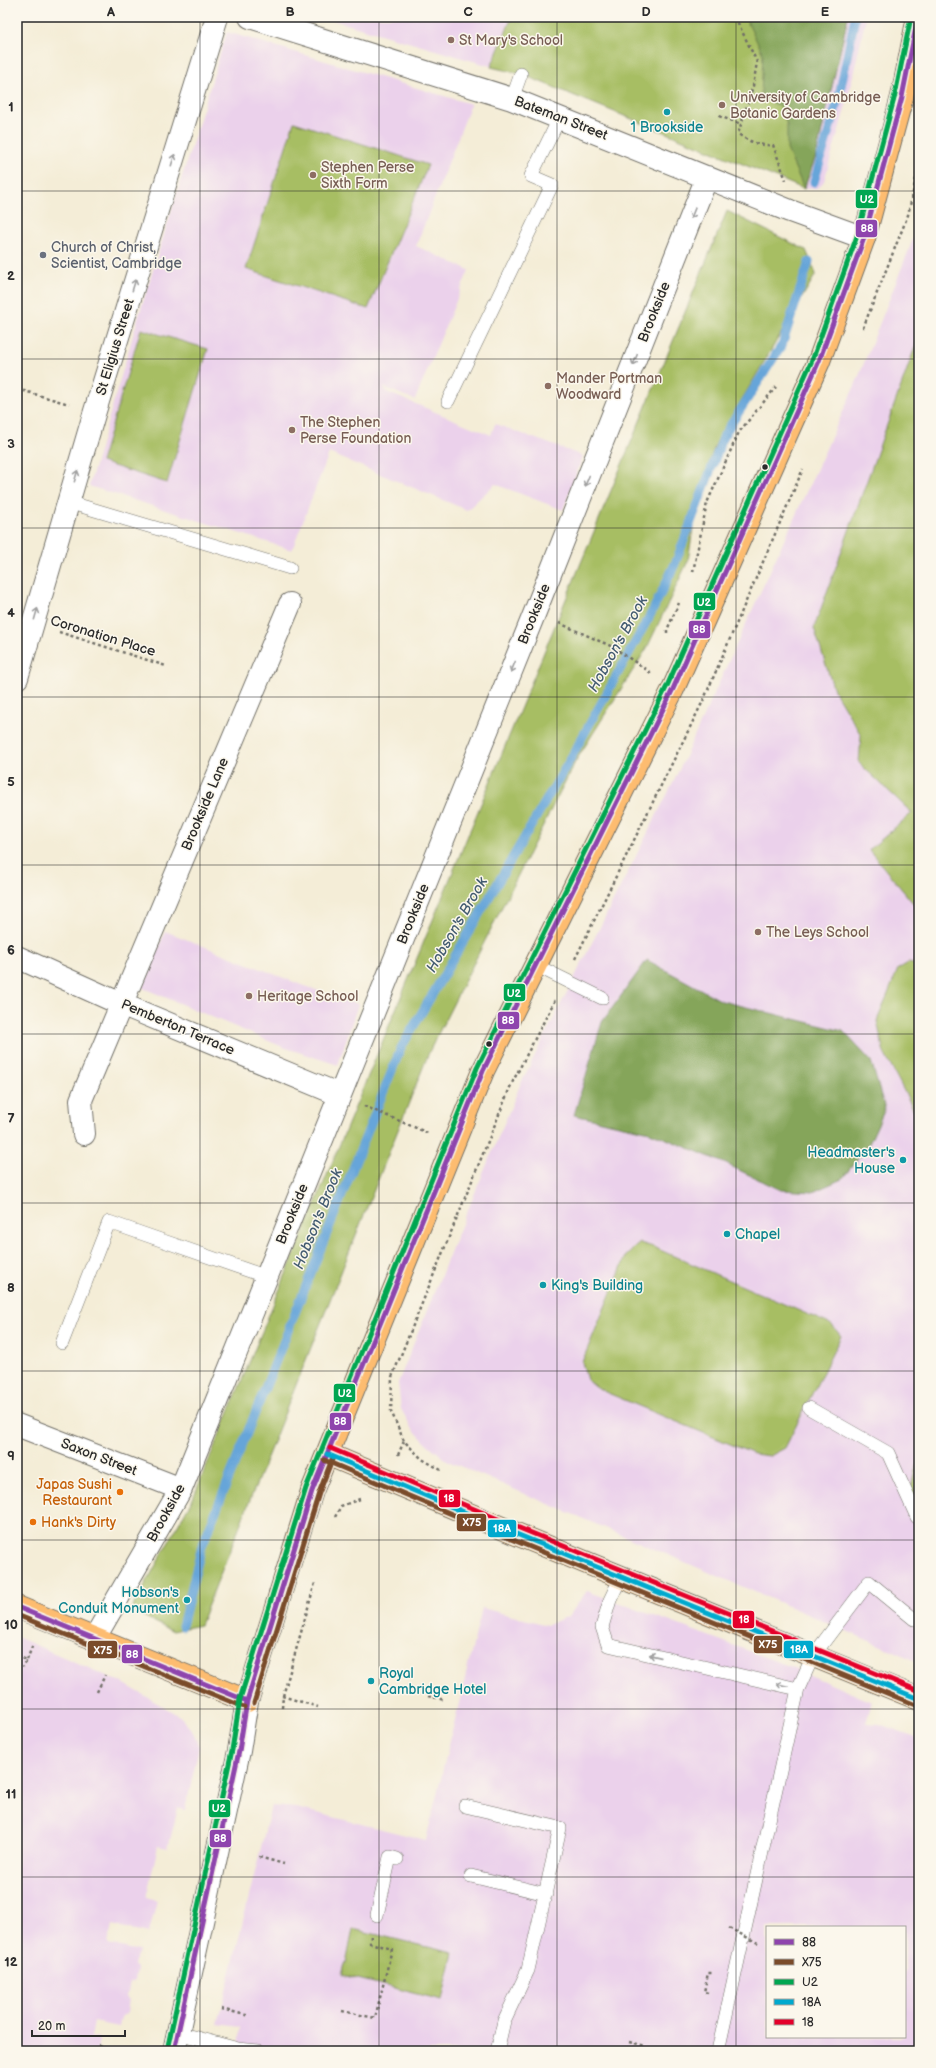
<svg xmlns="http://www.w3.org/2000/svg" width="936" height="2068" viewBox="0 0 936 2068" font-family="'Balsamiq Sans',sans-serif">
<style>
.built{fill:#ebd1eb;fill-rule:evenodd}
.green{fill:#a7be64;stroke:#697448}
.forest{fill:#85a55a;stroke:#586842}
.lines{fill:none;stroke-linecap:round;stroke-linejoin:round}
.stream{stroke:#66a5d9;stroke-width:9}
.service-casing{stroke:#716f67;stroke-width:14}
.minor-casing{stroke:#716f67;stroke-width:24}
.primary-casing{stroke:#716f67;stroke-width:24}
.path{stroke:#716f67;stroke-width:2.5;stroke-dasharray:3 3;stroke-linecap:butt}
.service{stroke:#fff;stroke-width:13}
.minor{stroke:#fff;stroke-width:22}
.primary{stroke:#fdbc6f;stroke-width:22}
.path-bridge{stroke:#716f67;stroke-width:2.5;stroke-dasharray:3 3;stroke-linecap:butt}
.bus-1-casing{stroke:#fbf7ec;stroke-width:8}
.bus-2-casing{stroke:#fbf7ec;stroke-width:8}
.bus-3-casing{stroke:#fbf7ec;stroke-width:8}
.bus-4-casing{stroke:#fbf7ec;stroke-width:8}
.bus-5-casing{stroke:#fbf7ec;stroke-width:8}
.bus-1{stroke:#8e44ad;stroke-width:5}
.bus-2{stroke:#7a4b2a;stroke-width:5}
.bus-3{stroke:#00a651;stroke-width:5}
.bus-4{stroke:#00a9ce;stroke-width:5}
.bus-5{stroke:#e4002b;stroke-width:5}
.oneway{stroke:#a0a0a0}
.grid{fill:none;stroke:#2b2b2b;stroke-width:1;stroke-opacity:0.55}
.education-dot{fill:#8d6e63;stroke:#fbf7ec;stroke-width:1.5}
.culture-dot{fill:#0f9aa8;stroke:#fbf7ec;stroke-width:1.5}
.worship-dot{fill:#6b7280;stroke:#fbf7ec;stroke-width:1.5}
.bus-dot{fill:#2b2b2b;stroke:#fbf7ec;stroke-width:1.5}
.food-dot{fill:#e8710a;stroke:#fbf7ec;stroke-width:1.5}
.labels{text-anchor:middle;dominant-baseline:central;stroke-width:3;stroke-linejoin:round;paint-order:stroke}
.education-label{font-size:14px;fill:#785e54;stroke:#fbf7ec;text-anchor:start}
.street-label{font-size:14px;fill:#2b2b2b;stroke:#fbf7ec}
.culture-label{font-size:14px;fill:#0d838f;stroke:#fbf7ec;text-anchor:start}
.worship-label{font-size:14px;fill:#5b616d;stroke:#fbf7ec;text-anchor:start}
.food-label{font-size:14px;fill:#c56008;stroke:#fbf7ec;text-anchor:end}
.water-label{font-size:15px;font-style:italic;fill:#435c71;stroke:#fbf7ec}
.line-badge{stroke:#fbf7ec;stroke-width:1.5}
.badge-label{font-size:11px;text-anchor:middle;font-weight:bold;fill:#fff}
.neatline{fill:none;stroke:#2b2b2b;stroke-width:1.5}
.grid-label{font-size:13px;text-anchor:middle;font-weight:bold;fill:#2b2b2b}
</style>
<rect width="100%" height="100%" fill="#fbf7ec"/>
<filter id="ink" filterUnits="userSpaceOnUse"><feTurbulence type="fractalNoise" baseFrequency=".025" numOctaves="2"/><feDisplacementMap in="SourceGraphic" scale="8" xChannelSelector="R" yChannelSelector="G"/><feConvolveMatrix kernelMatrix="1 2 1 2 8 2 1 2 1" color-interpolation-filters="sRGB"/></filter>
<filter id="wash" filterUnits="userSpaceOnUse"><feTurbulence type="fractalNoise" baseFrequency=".012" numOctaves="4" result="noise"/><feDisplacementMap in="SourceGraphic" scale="16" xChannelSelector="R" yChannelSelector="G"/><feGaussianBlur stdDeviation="0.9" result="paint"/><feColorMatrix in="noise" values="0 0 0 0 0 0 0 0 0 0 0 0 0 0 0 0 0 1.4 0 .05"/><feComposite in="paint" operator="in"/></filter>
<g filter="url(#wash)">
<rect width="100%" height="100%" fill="#f4edd7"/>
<!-- built -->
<path class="built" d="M 322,17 L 866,17 L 847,102 L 824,181 L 818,188 L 804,189 L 531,78 Z
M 227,32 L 471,104 L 416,246 L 469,270 L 415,400 L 383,387 L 389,393 L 491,435 L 495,424 L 583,456 L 563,510 L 495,484 L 467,510 L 329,453 L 292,550 L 89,486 L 140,312 Z
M 919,224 L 919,1662 L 448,1461 L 426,1443 L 412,1428 L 401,1409 L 398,1383 L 454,1243 L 521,1083 L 674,781 L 857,381 Z
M 165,931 L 304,986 L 358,1004 L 338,1065 L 283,1047 L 143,988 Z
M 587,1591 L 789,1666 L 872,1702 L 866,1723 L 879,1724 L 919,1738 L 919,2051 L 238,2051 L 240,2027 L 218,2024 L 271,1806 L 296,1808 L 426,1840 L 482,1608 L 547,1625 L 569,1616 ZM 767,1927 L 905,1927 L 905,2037 L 767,2037 Z
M 17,1637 L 123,1683 L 181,1717 L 193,1732 L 199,1747 L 185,1810 L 178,1808 L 168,1848 L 158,1846 L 146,1898 L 157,1901 L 149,1933 L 112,1925 L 108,1944 L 138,1951 L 134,1966 L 137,1969 L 135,1981 L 129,1983 L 126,1997 L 129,2000 L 127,2012 L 121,2017 L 119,2027 L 94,2022 L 91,2037 L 99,2038 L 97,2051 L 17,2051 Z"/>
<!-- green -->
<path class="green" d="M 512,17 L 848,17 L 816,156 L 804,189 L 521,74 L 491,67 Z
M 294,122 L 428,165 L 368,309 L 246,269 Z
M 727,211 L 806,250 L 816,274 L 715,445 L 697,502 L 688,561 L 647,648 L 575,762 L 430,1050 L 200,1625 L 173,1631 L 131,1610 L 193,1498 Z
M 141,329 L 208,349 L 167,483 L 101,462 Z
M 919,336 L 919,910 L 869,850 L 912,813 L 859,763 L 861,735 L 834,690 L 814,628 Z
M 908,963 L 919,965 L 919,1105 L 915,1112 L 884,1053 L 877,1021 L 898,969 Z
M 640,1243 L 653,1247 L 832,1325 L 841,1336 L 785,1448 L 770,1456 L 754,1454 L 603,1391 L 587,1380 L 582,1362 L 627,1254 Z
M 919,1463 L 919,1503 L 910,1492 L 915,1471 Z
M 353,1929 L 453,1953 L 442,2000 L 342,1975 L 345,1964 L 348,1962 L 347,1959 Z"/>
<!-- forest -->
<path class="forest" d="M 745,17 L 848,17 L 816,156 L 804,189 L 787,149 L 787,125 L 781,107 L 761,96 L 763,54 Z
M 647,960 L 722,1001 L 843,1031 L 871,1061 L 885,1109 L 868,1146 L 842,1179 L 813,1192 L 781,1190 L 724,1163 L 650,1132 L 574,1115 L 602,1022 Z"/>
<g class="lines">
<!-- stream -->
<path class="stream" d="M 814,182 L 839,96 L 855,17
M 182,1626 L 202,1546 L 401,1048 L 568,763 L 653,610 L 675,564 L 724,435 L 782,345 L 809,262"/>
</g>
</g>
<g filter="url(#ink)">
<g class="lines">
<defs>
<path id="service" d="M 512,99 L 521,74
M 448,401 L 552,185 L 531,176 L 560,117
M 68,502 L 290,568
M 535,965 L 602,998
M 62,1343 L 109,1222 L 267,1277
M 809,1408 L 888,1453 L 917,1517 L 919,1518
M 621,1577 L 610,1600 L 602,1627 L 608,1645 L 798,1689 L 813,1656 L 869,1582 L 914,1619
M 465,1806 L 560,1828 L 528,1970 L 504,2021 L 497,2051
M 471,1876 L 546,1894
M 377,1915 L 390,1857 L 397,1859
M 178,2033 L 238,2049 L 258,2051
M 718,2051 L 798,1689"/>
<path id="minor" d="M 250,17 L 512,99 L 790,211 L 864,238
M 17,678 L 95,411 L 217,17
M 17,957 L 121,1004 L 340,1095
M 84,1134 L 81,1100 L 290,604
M 17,1425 L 181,1489
M 94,1639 L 181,1489 L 535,612 L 707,177
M 174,2051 L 239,1751 L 247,1701"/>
<path id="primary" d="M 327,1454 L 509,1531 L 919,1699
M 17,1607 L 247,1701 L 312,1491 L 483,1071 L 673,689 L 819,361 L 864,238 L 902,97 L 918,17"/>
</defs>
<!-- service casing -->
<use href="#service" class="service-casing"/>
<!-- minor casing -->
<use href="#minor" class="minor-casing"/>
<!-- primary casing -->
<use href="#primary" class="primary-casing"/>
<!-- path -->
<path class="path" d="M 735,17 L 757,62 L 753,86 L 738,134 C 750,142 759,146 773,145 L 786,180
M 719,116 L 741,124
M 863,328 L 908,215 L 919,165
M 17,389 L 69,404
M 693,572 L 707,503 L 739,432 L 776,387
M 559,623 L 613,647 L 651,673
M 59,632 L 166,666
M 667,633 L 667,630 L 679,603
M 575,959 L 704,699 L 803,469
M 364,1106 L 428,1133
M 398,1455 L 404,1441
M 441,1470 L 422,1459 L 404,1441 L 391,1411 L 392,1377 L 511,1085 L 555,1000
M 335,1517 L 341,1506 L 360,1499
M 17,1656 L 27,1660 L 23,1667
M 27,1660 L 33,1644
M 97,1692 L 105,1675
M 282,1696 L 318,1707
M 428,1696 L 445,1700
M 282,1708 L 283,1696 L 315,1583
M 259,1857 L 284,1864
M 708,1993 L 704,1992 L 708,1973 L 712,1973
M 221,2009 L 250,2016
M 342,2011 L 375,2018 L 392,1949 L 370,1943 L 371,1936
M 629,2042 L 646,2046
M 98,2045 L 108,2048"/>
<!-- service -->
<use href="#service" class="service"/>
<!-- minor -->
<use href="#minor" class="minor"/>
<!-- primary -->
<use href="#primary" class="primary"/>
<!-- path-bridge -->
<path class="path-bridge" d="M 729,1928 L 758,1943"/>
<defs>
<path id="bus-1" d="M 17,1607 L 247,1701
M 174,2051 L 239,1751 L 247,1701 L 312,1491 L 483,1071 L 673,689 L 819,361 L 864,238 L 902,97 L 918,17"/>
<path id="bus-2" d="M 324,1460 L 506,1537 L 916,1705
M 17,1615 L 244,1707
M 254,1703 L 319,1493 L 333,1457"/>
<path id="bus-3" d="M 167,2050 L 232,1750 L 240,1699 L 306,1488 L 477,1068 L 667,686 L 813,358 L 857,236 L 895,95 L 911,17"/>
<path id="bus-4" d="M 327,1454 L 509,1531 L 919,1699"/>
<path id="bus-5" d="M 330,1448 L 512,1525 L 919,1691"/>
</defs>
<!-- bus-1 casing -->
<use href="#bus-1" class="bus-1-casing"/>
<!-- bus-2 casing -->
<use href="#bus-2" class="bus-2-casing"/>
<!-- bus-3 casing -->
<use href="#bus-3" class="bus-3-casing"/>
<!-- bus-4 casing -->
<use href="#bus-4" class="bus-4-casing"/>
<!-- bus-5 casing -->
<use href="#bus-5" class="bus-5-casing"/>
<!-- bus-1 -->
<use href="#bus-1" class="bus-1"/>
<!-- bus-2 -->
<use href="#bus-2" class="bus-2"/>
<!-- bus-3 -->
<use href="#bus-3" class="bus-3"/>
<!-- bus-4 -->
<use href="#bus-4" class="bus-4"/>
<!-- bus-5 -->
<use href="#bus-5" class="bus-5"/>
</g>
<!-- one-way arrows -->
<defs><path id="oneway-shaft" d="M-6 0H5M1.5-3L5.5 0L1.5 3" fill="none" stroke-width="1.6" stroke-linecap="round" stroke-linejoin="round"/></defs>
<g class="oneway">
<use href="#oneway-shaft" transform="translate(173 160) rotate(-73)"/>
<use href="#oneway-shaft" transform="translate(693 213) rotate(112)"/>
<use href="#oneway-shaft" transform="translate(134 285) rotate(-73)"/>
<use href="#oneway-shaft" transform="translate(635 360) rotate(112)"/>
<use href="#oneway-shaft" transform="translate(76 476) rotate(-74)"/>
<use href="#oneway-shaft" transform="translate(587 481) rotate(112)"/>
<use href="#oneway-shaft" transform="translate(36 614) rotate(-74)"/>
<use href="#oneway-shaft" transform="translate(513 667) rotate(112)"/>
<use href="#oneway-shaft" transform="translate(655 1656) rotate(-167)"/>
<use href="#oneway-shaft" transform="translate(782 1685) rotate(-167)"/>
</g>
</g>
<!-- grid -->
<path class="grid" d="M 200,17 L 200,2051M 379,17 L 379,2051M 557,17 L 557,2051M 736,17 L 736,2051M 17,191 L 919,191M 17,359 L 919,359M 17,528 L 919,528M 17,697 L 919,697M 17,865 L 919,865M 17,1034 L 919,1034M 17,1203 L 919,1203M 17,1371 L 919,1371M 17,1540 L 919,1540M 17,1709 L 919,1709M 17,1877 L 919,1877"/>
<!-- markers -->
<g class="education-dot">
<circle cx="451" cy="40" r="4"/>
<circle cx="722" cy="105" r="4"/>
<circle cx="313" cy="175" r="4"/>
<circle cx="548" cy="386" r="4"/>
<circle cx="292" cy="430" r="4"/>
<circle cx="758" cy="932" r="4"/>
<circle cx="249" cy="996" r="4"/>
</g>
<g class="culture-dot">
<circle cx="667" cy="112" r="4"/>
<circle cx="903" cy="1160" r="4"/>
<circle cx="727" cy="1234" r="4"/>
<circle cx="543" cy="1285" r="4"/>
<circle cx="187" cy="1600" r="4"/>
<circle cx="371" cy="1681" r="4"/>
</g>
<circle class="worship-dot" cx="43" cy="255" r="4"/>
<g class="bus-dot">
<circle cx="765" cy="467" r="3.5"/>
<circle cx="489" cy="1044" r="3.5"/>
</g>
<g class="food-dot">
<circle cx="120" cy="1492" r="4"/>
<circle cx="33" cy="1522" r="4"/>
</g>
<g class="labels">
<!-- education labels -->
<g class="education-label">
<text x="459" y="40">St Mary's School</text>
<text x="730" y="97">University of Cambridge<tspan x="730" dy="16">Botanic Gardens</tspan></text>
<text x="321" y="167">Stephen Perse<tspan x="321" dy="16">Sixth Form</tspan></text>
<text x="556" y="378">Mander Portman<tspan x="556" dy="16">Woodward</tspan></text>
<text x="300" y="422">The Stephen<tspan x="300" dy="16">Perse Foundation</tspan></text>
<text x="766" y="932">The Leys School</text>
<text x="257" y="996">Heritage School</text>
</g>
<!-- street labels -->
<g class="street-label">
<text transform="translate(561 118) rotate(21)">Bateman Street</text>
<text transform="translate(654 312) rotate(-68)">Brookside</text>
<text transform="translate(115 347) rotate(-73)">St Eligius Street</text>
<text transform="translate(534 614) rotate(-68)">Brookside</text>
<text transform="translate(103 636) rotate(17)">Coronation Place</text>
<text transform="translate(205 804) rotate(-67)">Brookside Lane</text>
<text transform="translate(413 914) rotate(-68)">Brookside</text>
<text transform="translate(178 1027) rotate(23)">Pemberton Terrace</text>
<text transform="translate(292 1214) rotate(-68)">Brookside</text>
<text transform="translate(99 1457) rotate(21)">Saxon Street</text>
<text transform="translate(166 1513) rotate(-61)">Brookside</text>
</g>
<!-- culture labels -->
<g class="culture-label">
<text x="667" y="127" text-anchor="middle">1 Brookside</text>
<text x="895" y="1152" text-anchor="end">Headmaster's<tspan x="895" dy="16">House</tspan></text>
<text x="735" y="1234">Chapel</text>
<text x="551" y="1285">King's Building</text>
<text x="179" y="1592" text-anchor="end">Hobson's<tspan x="179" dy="16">Conduit Monument</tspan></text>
<text x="379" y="1673">Royal<tspan x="379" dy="16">Cambridge Hotel</tspan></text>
</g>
<!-- worship labels -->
<g class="worship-label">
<text x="51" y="247">Church of Christ,<tspan x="51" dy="16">Scientist, Cambridge</tspan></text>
</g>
<!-- food labels -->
<g class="food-label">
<text x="112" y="1484">Japas Sushi<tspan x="112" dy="16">Restaurant</tspan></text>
<text x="41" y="1522" text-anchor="start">Hank's Dirty</text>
</g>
<!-- water labels -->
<g class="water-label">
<text transform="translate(618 644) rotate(-61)">Hobson's Brook</text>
<text transform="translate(457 925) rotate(-60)">Hobson's Brook</text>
<text transform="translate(318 1219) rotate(-68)">Hobson's Brook</text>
</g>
</g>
<g class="line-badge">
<rect x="855" y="189" width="23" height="20" rx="4" fill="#00a651"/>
<rect x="855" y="219" width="23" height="19" rx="4" fill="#8e44ad"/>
<rect x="693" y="592" width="23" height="19" rx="4" fill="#00a651"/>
<rect x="688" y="620" width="23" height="19" rx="4" fill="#8e44ad"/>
<rect x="503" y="983" width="23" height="19" rx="4" fill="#00a651"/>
<rect x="497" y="1011" width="23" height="19" rx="4" fill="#8e44ad"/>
<rect x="333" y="1383" width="23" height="20" rx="4" fill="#00a651"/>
<rect x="329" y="1412" width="23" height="19" rx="4" fill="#8e44ad"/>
<rect x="438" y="1489" width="23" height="19" rx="4" fill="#e4002b"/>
<rect x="456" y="1513" width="31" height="19" rx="4" fill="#7a4b2a"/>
<rect x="487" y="1519" width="30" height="19" rx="4" fill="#00a9ce"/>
<rect x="732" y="1610" width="23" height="19" rx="4" fill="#e4002b"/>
<rect x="753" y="1635" width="30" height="19" rx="4" fill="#7a4b2a"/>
<rect x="783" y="1640" width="31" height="19" rx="4" fill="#00a9ce"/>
<rect x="87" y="1640" width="31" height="19" rx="4" fill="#7a4b2a"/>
<rect x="121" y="1644" width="22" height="20" rx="4" fill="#8e44ad"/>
<rect x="208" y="1799" width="23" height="19" rx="4" fill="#00a651"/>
<rect x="209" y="1829" width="23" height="19" rx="4" fill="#8e44ad"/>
</g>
<g class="badge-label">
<text x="867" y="203">U2</text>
<text x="867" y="232">88</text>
<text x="704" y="606">U2</text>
<text x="699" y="633">88</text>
<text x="514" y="997">U2</text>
<text x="508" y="1024">88</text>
<text x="345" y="1397">U2</text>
<text x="340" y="1425">88</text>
<text x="449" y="1502">18</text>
<text x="472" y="1526">X75</text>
<text x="502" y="1532">18A</text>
<text x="744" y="1623">18</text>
<text x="768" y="1648">X75</text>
<text x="799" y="1653">18A</text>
<text x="103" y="1654">X75</text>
<text x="132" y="1658">88</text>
<text x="219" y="1812">U2</text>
<text x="220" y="1842">88</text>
</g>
<!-- margin -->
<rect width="936" height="2068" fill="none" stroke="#fbf7ec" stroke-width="44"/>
<!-- legend -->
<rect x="766" y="1926" width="140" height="112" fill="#fbf7ec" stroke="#a8a59f"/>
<rect x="774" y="1939" width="20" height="6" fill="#8e44ad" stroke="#a8a59f"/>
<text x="802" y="1946" font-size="12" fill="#2b2b2b">88</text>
<rect x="774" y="1959" width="20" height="6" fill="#7a4b2a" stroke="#a8a59f"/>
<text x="802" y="1966" font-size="12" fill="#2b2b2b">X75</text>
<rect x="774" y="1979" width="20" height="6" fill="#00a651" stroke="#a8a59f"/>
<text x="802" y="1986" font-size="12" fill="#2b2b2b">U2</text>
<rect x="774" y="1999" width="20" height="6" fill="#00a9ce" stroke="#a8a59f"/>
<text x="802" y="2006" font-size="12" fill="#2b2b2b">18A</text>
<rect x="774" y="2019" width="20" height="6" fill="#e4002b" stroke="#a8a59f"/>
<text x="802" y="2026" font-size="12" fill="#2b2b2b">18</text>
<!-- scale -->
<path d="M32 2030v6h93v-6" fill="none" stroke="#2b2b2b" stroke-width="2"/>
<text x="38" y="2030" font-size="12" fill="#2b2b2b" stroke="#fbf7ec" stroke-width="3" paint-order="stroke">20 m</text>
<rect x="22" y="22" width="892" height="2024" class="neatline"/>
<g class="grid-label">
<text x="111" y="16">A</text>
<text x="290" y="16">B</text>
<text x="468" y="16">C</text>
<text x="646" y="16">D</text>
<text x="825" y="16">E</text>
<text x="11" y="111">1</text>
<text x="11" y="280">2</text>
<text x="11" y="448">3</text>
<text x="11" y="617">4</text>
<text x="11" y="786">5</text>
<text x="11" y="954">6</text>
<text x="11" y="1123">7</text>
<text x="11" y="1292">8</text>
<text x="11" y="1460">9</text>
<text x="11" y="1629">10</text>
<text x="11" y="1798">11</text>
<text x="11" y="1966">12</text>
</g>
</svg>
